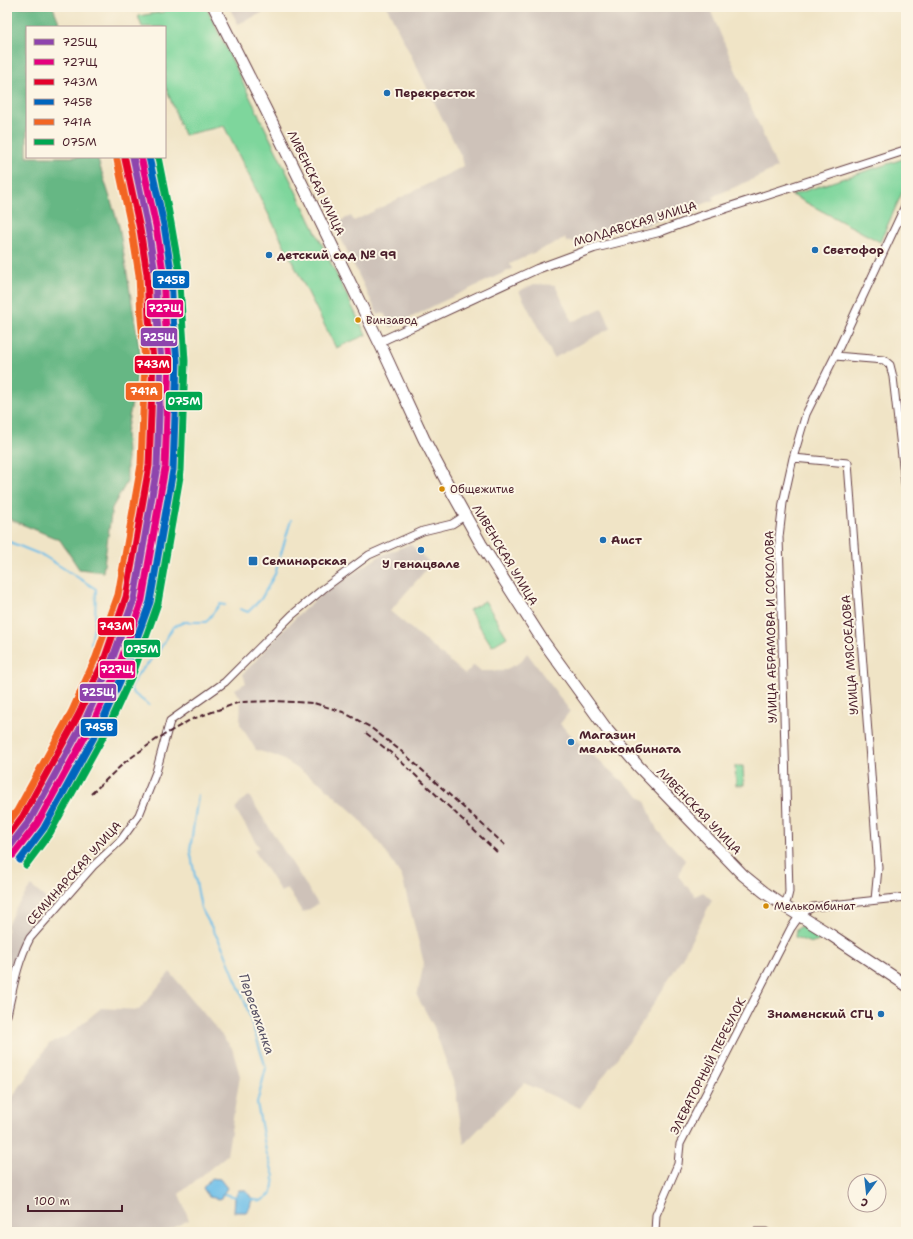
<svg xmlns="http://www.w3.org/2000/svg" width="913" height="1239" viewBox="0 0 913 1239" font-family="'Shantell Sans',sans-serif">
<style>
.industrial{fill:#cec2b9}
.green{fill:#7ed69c;stroke:#647a64}
.forest{fill:#66b784;stroke:#586b58}
.water{fill:#6ebfe9;stroke:#5c6f8a}
.lines{fill:none;stroke-linecap:round;stroke-linejoin:round}
.stream{stroke:#6ebfe9;stroke-width:2}
.minor-casing{stroke:#633d42;stroke-width:9}
.tertiary-casing{stroke:#633d42;stroke-width:10}
.primary-casing{stroke:#633d42;stroke-width:13}
.minor{stroke:#fff;stroke-width:7}
.tertiary{stroke:#fff;stroke-width:8}
.primary{stroke:#fff;stroke-width:11}
.rail{stroke:#4a1f2b;stroke-width:2;stroke-dasharray:6 3;stroke-linecap:butt}
.rail-1-casing{stroke:#fcf5e5;stroke-width:10}
.rail-2-casing{stroke:#fcf5e5;stroke-width:10}
.rail-3-casing{stroke:#fcf5e5;stroke-width:10}
.rail-4-casing{stroke:#fcf5e5;stroke-width:10}
.rail-5-casing{stroke:#fcf5e5;stroke-width:10}
.rail-6-casing{stroke:#fcf5e5;stroke-width:10}
.rail-1{stroke:#8e44ad;stroke-width:7}
.rail-2{stroke:#e5007d;stroke-width:7}
.rail-3{stroke:#e4002b;stroke-width:7}
.rail-4{stroke:#0065bd;stroke-width:7}
.rail-5{stroke:#f26522;stroke-width:7}
.rail-6{stroke:#00a651;stroke-width:7}
.poi-dot{fill:#1f6fb2;stroke:#fcf5e5;stroke-width:1.5}
.bus-dot{fill:#d48b09;stroke:#fcf5e5;stroke-width:1.5}
.labels{text-anchor:middle;dominant-baseline:central;stroke-width:4;stroke-linejoin:round;paint-order:stroke}
.bus-label{font-size:11px;fill:#4a1f2b;stroke:#fcf5e5;text-anchor:start}
.poi-label{font-size:12px;font-weight:bold;fill:#4a1f2b;stroke:#fcf5e5;text-anchor:start}
.street-label{font-size:12px;fill:#4a1f2b;stroke:#fcf5e5}
.water-label{font-size:13px;font-style:italic;fill:#554f64;stroke:#fcf5e5}
.line-badge{stroke:#fcf5e5;stroke-width:1.5}
.badge-label{font-size:11px;text-anchor:middle;font-weight:bold;fill:#fff}
</style>
<rect width="100%" height="100%" fill="#fcf5e5"/>
<filter id="ink" filterUnits="userSpaceOnUse"><feTurbulence type="fractalNoise" baseFrequency=".025" numOctaves="2"/><feDisplacementMap in="SourceGraphic" scale="8" xChannelSelector="R" yChannelSelector="G"/><feConvolveMatrix kernelMatrix="1 2 1 2 8 2 1 2 1" color-interpolation-filters="sRGB"/></filter>
<filter id="wash" filterUnits="userSpaceOnUse"><feTurbulence type="fractalNoise" baseFrequency=".012" numOctaves="4" result="noise"/><feDisplacementMap in="SourceGraphic" scale="16" xChannelSelector="R" yChannelSelector="G"/><feGaussianBlur stdDeviation="0.9" result="paint"/><feColorMatrix in="noise" values="0 0 0 0 0 0 0 0 0 0 0 0 0 0 0 0 0 1.4 0 .05"/><feComposite in="paint" operator="in"/></filter>
<g filter="url(#wash)">
<rect width="100%" height="100%" fill="#f0e4c6"/>
<!-- industrial -->
<path class="industrial" d="M 229,7 L 275,7 L 238,24 Z
M 387,7 L 709,7 L 777,168 L 733,188 L 716,195 L 713,197 L 714,200 L 640,228 L 636,218 L 594,233 L 594,241 L 566,242 L 565,238 L 510,264 L 512,269 L 435,305 L 391,328 L 384,313 L 378,315 L 334,224 L 351,216 L 354,221 L 464,166 L 462,158 Z
M 534,284 L 555,285 L 572,322 L 602,308 L 611,328 L 554,358 L 519,291 Z
M 410,544 L 431,564 L 390,611 L 465,674 L 474,665 L 481,671 L 502,671 L 517,664 L 522,660 L 527,653 L 570,711 L 560,724 L 584,748 L 645,801 L 657,830 L 685,860 L 678,876 L 695,896 L 703,892 L 712,900 L 682,958 L 637,1031 L 580,1108 L 524,1083 L 464,1144 L 455,1087 L 434,1027 L 417,996 L 424,963 L 402,877 L 383,848 L 356,815 L 319,782 L 279,757 L 256,750 L 240,724 L 241,699 L 235,689 L 246,683 L 243,674 L 297,616 L 322,594 L 380,556 Z
M 249,796 L 318,904 L 303,913 L 287,888 L 281,892 L 254,850 L 259,847 L 235,809 L 241,801 Z
M 31,886 L 50,902 L 21,939 L 7,995 L 7,925 L 15,909 Z
M 170,972 L 232,1048 L 240,1076 L 227,1155 L 179,1194 L 189,1220 L 164,1232 L 7,1232 L 7,1097 L 12,1098 L 49,1044 L 69,1035 L 101,1008 L 139,1010 Z"/>
<!-- green -->
<path class="green" d="M 169,7 L 206,7 L 366,335 L 336,348 L 224,126 L 184,135 L 165,85 L 165,27 L 142,27 L 138,16 L 164,12 Z
M 906,158 L 906,184 L 880,242 L 792,195 Z
M 485,601 L 507,637 L 492,646 L 469,610 Z
M 735,766 L 743,766 L 744,785 L 736,785 Z
M 801,926 L 806,927 L 821,937 C 816,948 804,940 795,937 L 796,930 Z"/>
<!-- forest -->
<path class="forest" d="M 7,7 L 53,7 L 61,27 L 27,27 L 27,157 L 97,157 L 119,226 L 141,357 L 126,433 L 127,453 L 127,482 L 112,508 L 103,572 L 79,569 L 60,540 L 7,518 Z"/>
<!-- water -->
<path class="water" d="M 211,1178 L 220,1179 L 227,1188 L 220,1199 L 209,1197 L 203,1188 Z
M 239,1190 L 246,1190 L 252,1199 L 250,1207 L 246,1212 L 234,1212 L 235,1197 Z"/>
<g class="lines">
<!-- stream -->
<path class="stream" d="M 7,541 L 44,556 L 96,589 L 95,619 L 91,644
M 240,609 L 248,612 L 261,599 L 275,574 L 291,520
M 123,677 L 133,693 L 149,705
M 131,688 L 138,674 L 157,654 L 173,627 L 184,622 L 206,622 L 220,604 L 225,605
M 198,795 L 190,850 L 201,908 L 223,948 L 246,1005 L 266,1068 L 257,1103 L 266,1151 L 274,1176 L 272,1193 L 261,1201 L 249,1199
M 224,1194 L 237,1197"/>
</g>
</g>
<g filter="url(#ink)">
<g class="lines">
<defs>
<path id="minor" d="M 835,356 L 884,360 L 890,365 L 893,377 L 906,492
M 793,458 L 848,463 L 878,868 L 875,900
M 784,906 L 787,900 L 789,892 L 779,537 L 783,503 L 793,458 L 806,414 L 835,356 L 906,204
M 7,1015 C 13,989 17,962 30,938 L 93,866 L 121,840 L 139,815 L 156,772 L 170,721 L 225,682 L 292,615 L 323,589 L 369,555 L 423,531 L 452,524 L 466,515
M 655,1232 L 656,1215 L 678,1164 L 680,1144 L 791,928 C 798,918 801,912 813,907 L 906,897
M 755,1232 L 766,1232"/>
<path id="tertiary" d="M 379,342 L 537,269 L 594,248 L 659,232 L 699,217 L 906,150"/>
<path id="primary" d="M 214,7 L 266,110 L 382,348 L 424,439 L 452,492 L 481,544 L 543,641 L 608,731 L 639,767 L 743,875 L 764,892 L 784,906 L 831,935 L 906,985"/>
</defs>
<!-- minor casing -->
<use href="#minor" class="minor-casing"/>
<!-- tertiary casing -->
<use href="#tertiary" class="tertiary-casing"/>
<!-- primary casing -->
<use href="#primary" class="primary-casing"/>
<!-- minor -->
<use href="#minor" class="minor"/>
<!-- tertiary -->
<use href="#tertiary" class="tertiary"/>
<!-- primary -->
<use href="#primary" class="primary"/>
<!-- rail -->
<path class="rail" d="M 366,733 L 395,756 L 498,853
M 91,794 L 125,762 L 157,739 L 190,720 L 240,702 L 275,701 L 314,703 L 343,712 L 370,727 L 401,751 L 505,845
M 7,909 L 8,906"/>
<defs>
<path id="rail-1" d="M 7,850 L 30,820 L 86,718 L 111,663 L 134,599 L 157,467 L 161,360 L 157,318 L 155,273 L 148,228 L 133,157"/>
<path id="rail-2" d="M 13,855 L 37,824 L 93,722 L 119,666 L 142,600 L 165,468 L 169,360 L 165,317 L 163,272 L 156,226 L 141,157"/>
<path id="rail-3" d="M 7,837 L 23,816 L 79,714 L 104,660 L 126,597 L 137,535 L 149,466 L 153,360 L 149,318 L 147,274 L 140,229 L 125,159"/>
<path id="rail-4" d="M 20,860 L 44,828 L 100,726 L 126,668 L 150,602 L 173,470 L 177,361 L 173,317 L 171,271 L 164,225 L 149,157"/>
<path id="rail-5" d="M 7,824 L 17,811 L 72,711 L 96,657 L 118,595 L 141,465 L 145,360 L 141,319 L 139,275 L 132,231 L 117,160"/>
<path id="rail-6" d="M 26,865 L 50,833 L 107,730 L 134,671 L 158,603 L 181,471 L 185,361 L 179,269 L 171,223 L 158,157"/>
</defs>
<!-- rail-1 casing -->
<use href="#rail-1" class="rail-1-casing"/>
<!-- rail-2 casing -->
<use href="#rail-2" class="rail-2-casing"/>
<!-- rail-3 casing -->
<use href="#rail-3" class="rail-3-casing"/>
<!-- rail-4 casing -->
<use href="#rail-4" class="rail-4-casing"/>
<!-- rail-5 casing -->
<use href="#rail-5" class="rail-5-casing"/>
<!-- rail-6 casing -->
<use href="#rail-6" class="rail-6-casing"/>
<!-- rail-1 -->
<use href="#rail-1" class="rail-1"/>
<!-- rail-2 -->
<use href="#rail-2" class="rail-2"/>
<!-- rail-3 -->
<use href="#rail-3" class="rail-3"/>
<!-- rail-4 -->
<use href="#rail-4" class="rail-4"/>
<!-- rail-5 -->
<use href="#rail-5" class="rail-5"/>
<!-- rail-6 -->
<use href="#rail-6" class="rail-6"/>
</g>
</g>
<!-- markers -->
<g class="poi-dot">
<circle cx="387" cy="93" r="4"/>
<circle cx="815" cy="250" r="4"/>
<circle cx="269" cy="255" r="4"/>
<circle cx="603" cy="540" r="4"/>
<circle cx="421" cy="550" r="4"/>
<rect x="248" y="556" width="10" height="10" rx="2"/>
<circle cx="571" cy="742" r="4"/>
<circle cx="881" cy="1014" r="4"/>
</g>
<g class="bus-dot">
<circle cx="358" cy="320" r="3.5"/>
<circle cx="442" cy="489" r="3.5"/>
<circle cx="766" cy="906" r="3.5"/>
</g>
<g class="labels">
<!-- bus labels -->
<g class="bus-label">
<text x="366" y="320">Винзавод</text>
<text x="450" y="489">Общежитие</text>
<text x="774" y="906">Мелькомбинат</text>
</g>
<!-- poi labels -->
<g class="poi-label">
<text x="395" y="93">Перекресток</text>
<text x="823" y="250">Светофор</text>
<text x="277" y="255">детский сад № 99</text>
<text x="611" y="540">Аист</text>
<text x="262" y="561">Семинарская</text>
<text x="421" y="564" text-anchor="middle">У генацвале</text>
<text x="579" y="735">Магазин<tspan x="579" dy="14">мелькомбината</tspan></text>
<text x="873" y="1014" text-anchor="end">Знаменский СГЦ</text>
</g>
<!-- street labels -->
<g class="street-label">
<text transform="translate(316 183) rotate(64)">ЛИВЕНСКАЯ УЛИЦА</text>
<text transform="translate(635 224) rotate(-17)">МОЛДАВСКАЯ УЛИЦА</text>
<text transform="translate(505 555) rotate(59)">ЛИВЕНСКАЯ УЛИЦА</text>
<text transform="translate(771 627) rotate(-91)">УЛИЦА АБРАМОВА И СОКОЛОВА</text>
<text transform="translate(850 655) rotate(-94)">УЛИЦА МЯСОЕДОВА</text>
<text transform="translate(699 811) rotate(46)">ЛИВЕНСКАЯ УЛИЦА</text>
<text transform="translate(74 873) rotate(-48)">СЕМИНАРСКАЯ УЛИЦА</text>
<text transform="translate(708 1066) rotate(-63)">ЭЛЕВАТОРНЫЙ ПЕРЕУЛОК</text>
</g>
<!-- water labels -->
<g class="water-label">
<text transform="translate(257 1014) rotate(71)">Пересыханка</text>
</g>
</g>
<g class="line-badge">
<rect x="152" y="270" width="38" height="19" rx="4" fill="#0065bd"/>
<rect x="146" y="299" width="38" height="19" rx="4" fill="#e5007d"/>
<rect x="140" y="327" width="38" height="20" rx="4" fill="#8e44ad"/>
<rect x="134" y="355" width="38" height="19" rx="4" fill="#e4002b"/>
<rect x="125" y="382" width="38" height="19" rx="4" fill="#f26522"/>
<rect x="165" y="391" width="38" height="20" rx="4" fill="#00a651"/>
<rect x="97" y="617" width="38" height="19" rx="4" fill="#e4002b"/>
<rect x="123" y="639" width="38" height="19" rx="4" fill="#00a651"/>
<rect x="99" y="660" width="37" height="19" rx="4" fill="#e5007d"/>
<rect x="79" y="683" width="38" height="19" rx="4" fill="#8e44ad"/>
<rect x="80" y="718" width="38" height="19" rx="4" fill="#0065bd"/>
</g>
<g class="badge-label">
<text x="171" y="284">745В</text>
<text x="165" y="312">727Щ</text>
<text x="159" y="341">725Щ</text>
<text x="153" y="368">743М</text>
<text x="144" y="395">741А</text>
<text x="184" y="405">075М</text>
<text x="116" y="630">743М</text>
<text x="142" y="653">075М</text>
<text x="117" y="673">727Щ</text>
<text x="98" y="696">725Щ</text>
<text x="99" y="731">745В</text>
</g>
<!-- margin -->
<rect width="913" height="1239" fill="none" stroke="#fcf5e5" stroke-width="24"/>
<!-- legend -->
<rect x="26" y="26" width="140" height="132" fill="#fcf5e5" stroke="#b59f9b"/>
<rect x="34" y="39" width="20" height="6" fill="#8e44ad" stroke="#b59f9b"/>
<text x="62" y="46" font-size="12" fill="#4a1f2b">725Щ</text>
<rect x="34" y="59" width="20" height="6" fill="#e5007d" stroke="#b59f9b"/>
<text x="62" y="66" font-size="12" fill="#4a1f2b">727Щ</text>
<rect x="34" y="79" width="20" height="6" fill="#e4002b" stroke="#b59f9b"/>
<text x="62" y="86" font-size="12" fill="#4a1f2b">743М</text>
<rect x="34" y="99" width="20" height="6" fill="#0065bd" stroke="#b59f9b"/>
<text x="62" y="106" font-size="12" fill="#4a1f2b">745В</text>
<rect x="34" y="119" width="20" height="6" fill="#f26522" stroke="#b59f9b"/>
<text x="62" y="126" font-size="12" fill="#4a1f2b">741А</text>
<rect x="34" y="139" width="20" height="6" fill="#00a651" stroke="#b59f9b"/>
<text x="62" y="146" font-size="12" fill="#4a1f2b">075М</text>
<!-- north arrow -->
<g transform="translate(867 1193) rotate(195)"><circle r="19" fill="#fcf5e5" stroke="#b59f9b"/>
<path d="M0-3L7 15L0 10L-7 15Z" fill="#1f6fb2"/>
<text y="-6" font-size="11" font-weight="bold" text-anchor="middle" fill="#4a1f2b">С</text>
</g>
<!-- scale -->
<path d="M28 1205v6h94v-6" fill="none" stroke="#4a1f2b" stroke-width="2"/>
<text x="34" y="1205" font-size="12" fill="#4a1f2b" stroke="#fcf5e5" stroke-width="3" paint-order="stroke">100 m</text>
</svg>
